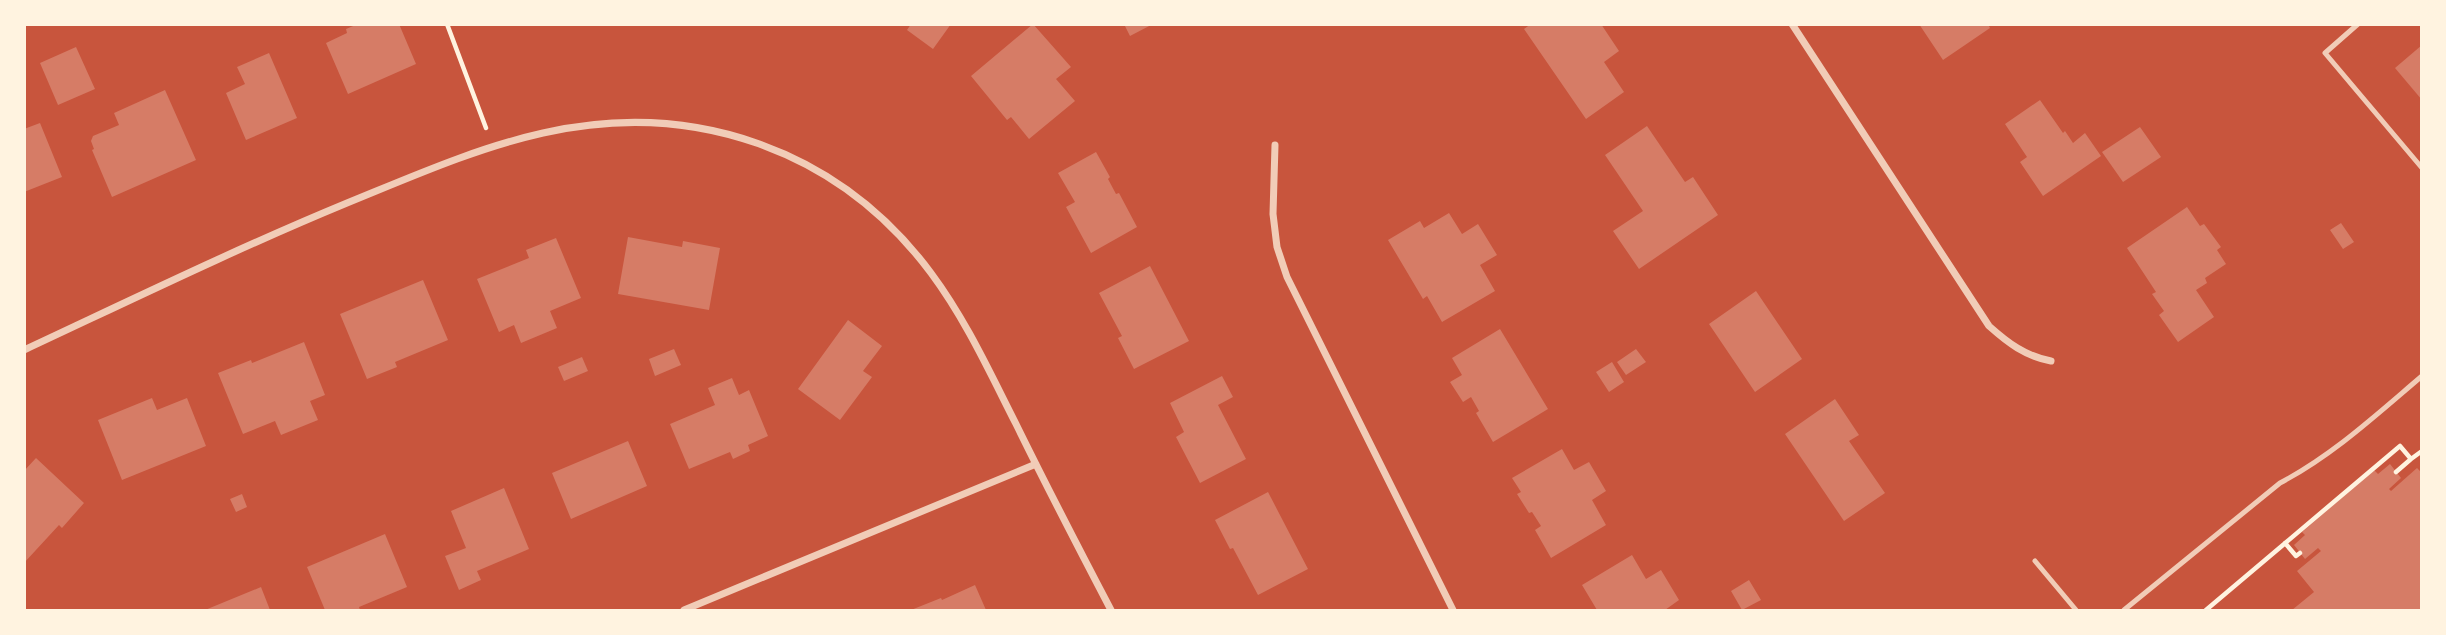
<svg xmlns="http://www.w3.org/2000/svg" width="2446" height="635" viewBox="0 0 2446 635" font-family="Manrope,sans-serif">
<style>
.building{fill:#d67c66}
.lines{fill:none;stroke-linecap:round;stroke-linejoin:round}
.path{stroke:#fff3e0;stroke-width:4.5}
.service{stroke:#f1ccb7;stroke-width:5}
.minor{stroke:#f1ccb7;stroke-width:7}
</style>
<rect width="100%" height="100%" fill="#c8553d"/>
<!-- building -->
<path class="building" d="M 358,24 L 399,24 L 416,64 L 348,94 L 326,43 L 347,33 L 346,29 Z
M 911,24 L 951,24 L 933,49 L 907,30 Z
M 1033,24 L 1071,67 L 1056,79 L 1075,101 L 1029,139 L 1011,117 L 1007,120 L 971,76 Z
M 1124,24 L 1153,24 L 1130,36 Z
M 1531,24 L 1601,24 L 1619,51 L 1604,62 L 1624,92 L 1586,119 L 1524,29 Z
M 1919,24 L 1988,24 L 1990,28 L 1943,60 Z
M 2422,45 L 2422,100 L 2395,68 Z
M 76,47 L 95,89 L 58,105 L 40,63 Z
M 269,53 L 297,118 L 246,140 L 226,93 L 245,84 L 237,67 Z
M 165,90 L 196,160 L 112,197 L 92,150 L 94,149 L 91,141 L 93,136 L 119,125 L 114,113 Z
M 2040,100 L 2063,133 L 2065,131 L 2073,143 L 2085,133 L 2101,156 L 2043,196 L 2020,162 L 2027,157 L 2005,124 Z
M 40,123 L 62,177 L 24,192 L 24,129 Z
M 1647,126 L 1685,182 L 1693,177 L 1718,215 L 1639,269 L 1613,231 L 1643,211 L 1605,155 Z
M 2140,127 L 2161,157 L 2123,182 L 2102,152 Z
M 1096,152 L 1110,177 L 1108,179 L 1116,194 L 1119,193 L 1137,227 L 1091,253 L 1066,207 L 1075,202 L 1058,173 Z
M 2187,207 L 2200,226 L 2204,224 L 2221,247 L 2217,250 L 2226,264 L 2205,278 L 2207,283 L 2196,290 L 2214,317 L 2178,342 L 2159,315 L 2164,311 L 2152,294 L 2156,292 L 2127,248 Z
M 1449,213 L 1462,234 L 1478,224 L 1497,255 L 1480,265 L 1495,291 L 1442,322 L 1427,296 L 1423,299 L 1388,240 L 1420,221 L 1424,228 Z
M 2341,223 L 2354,242 L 2343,249 L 2330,230 Z
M 628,237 L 682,247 L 683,241 L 720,248 L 709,310 L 618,294 Z
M 556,238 L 581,298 L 550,311 L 557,328 L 521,343 L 514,325 L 499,332 L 477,279 L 529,258 L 526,250 Z
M 1150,266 L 1189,341 L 1134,369 L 1118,338 L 1122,336 L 1099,293 Z
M 423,280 L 448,340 L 395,362 L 397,367 L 367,379 L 340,314 Z
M 1756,291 L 1802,359 L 1755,392 L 1709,324 Z
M 848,320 L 882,346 L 863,371 L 872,377 L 840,420 L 798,389 Z
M 1500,329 L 1548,409 L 1493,442 L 1476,413 L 1479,411 L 1471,397 L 1463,402 L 1450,382 L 1462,375 L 1452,358 Z
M 304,342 L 325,395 L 310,401 L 318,420 L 281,435 L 275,421 L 243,434 L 218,373 L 251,360 L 252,363 Z
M 674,349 L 681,365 L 655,376 L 649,359 Z
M 1636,349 L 1646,362 L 1626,375 L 1617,362 Z
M 582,357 L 588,371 L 564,381 L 558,367 Z
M 1612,362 L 1624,382 L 1609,392 L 1596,372 Z
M 1222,376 L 1233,397 L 1218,405 L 1246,459 L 1200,483 L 1176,437 L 1184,432 L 1170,403 Z
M 732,378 L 739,395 L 749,390 L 768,436 L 748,445 L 750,451 L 733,459 L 730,452 L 689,469 L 670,424 L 715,405 L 708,388 Z
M 152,398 L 157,410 L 187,398 L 206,446 L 122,480 L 98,420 Z
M 1835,399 L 1859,435 L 1849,441 L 1885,493 L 1844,521 L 1785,434 Z
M 628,441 L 647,486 L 571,519 L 552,473 Z
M 1562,449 L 1574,470 L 1589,462 L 1606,491 L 1592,500 L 1606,525 L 1551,558 L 1535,530 L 1541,526 L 1532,512 L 1529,513 L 1517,494 L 1521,492 L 1512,478 Z
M 36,458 L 84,503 L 62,528 L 59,525 L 24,563 L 24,471 Z
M 2390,464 L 2401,478 L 2389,489 L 2391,491 L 2417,468 L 2422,473 L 2422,610 L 2292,610 L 2314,592 L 2297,571 L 2321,551 L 2318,548 L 2305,559 L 2294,545 L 2305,535 L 2302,532 L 2374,470 L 2378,474 Z
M 504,488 L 529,549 L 477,571 L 481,580 L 459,590 L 445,556 L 466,548 L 451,511 Z
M 1268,492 L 1308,569 L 1258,595 L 1233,548 L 1230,549 L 1215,520 Z
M 242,494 L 247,507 L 236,512 L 230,499 Z
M 385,534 L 407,587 L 359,607 L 360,610 L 325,610 L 307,567 Z
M 1632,555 L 1646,579 L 1661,570 L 1679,600 L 1665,610 L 1597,610 L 1582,585 Z
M 1749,580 L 1761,600 L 1742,610 L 1731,591 Z
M 975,585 L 986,610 L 911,610 L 941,598 L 942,600 Z
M 261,587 L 270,610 L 205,610 Z"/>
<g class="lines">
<!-- path -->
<path class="path" d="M 447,24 L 486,128
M 2396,472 L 2411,459
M 2285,543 L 2296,556 L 2300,553
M 2206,610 L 2400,446 L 2411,459 L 2422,451"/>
<!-- service -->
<path class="service" d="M 2358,24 L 2325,53 L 2422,168
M 2035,561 L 2076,610
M 2124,610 L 2280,483 C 2333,455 2376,415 2422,376"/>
<!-- minor -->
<path class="minor" d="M 1792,24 L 1989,326 C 2008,343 2025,356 2051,361
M 1275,145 L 1273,214 L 1277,247 L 1287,277 L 1453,610
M 24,350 C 131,300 238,248 347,203 C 411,177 476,148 543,133 C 693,99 839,149 931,273 C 966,320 990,373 1016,424 C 1047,487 1079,549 1111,610
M 684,610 L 1036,464"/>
</g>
<!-- border -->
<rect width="2446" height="635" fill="none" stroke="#fff3e0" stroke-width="52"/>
</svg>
